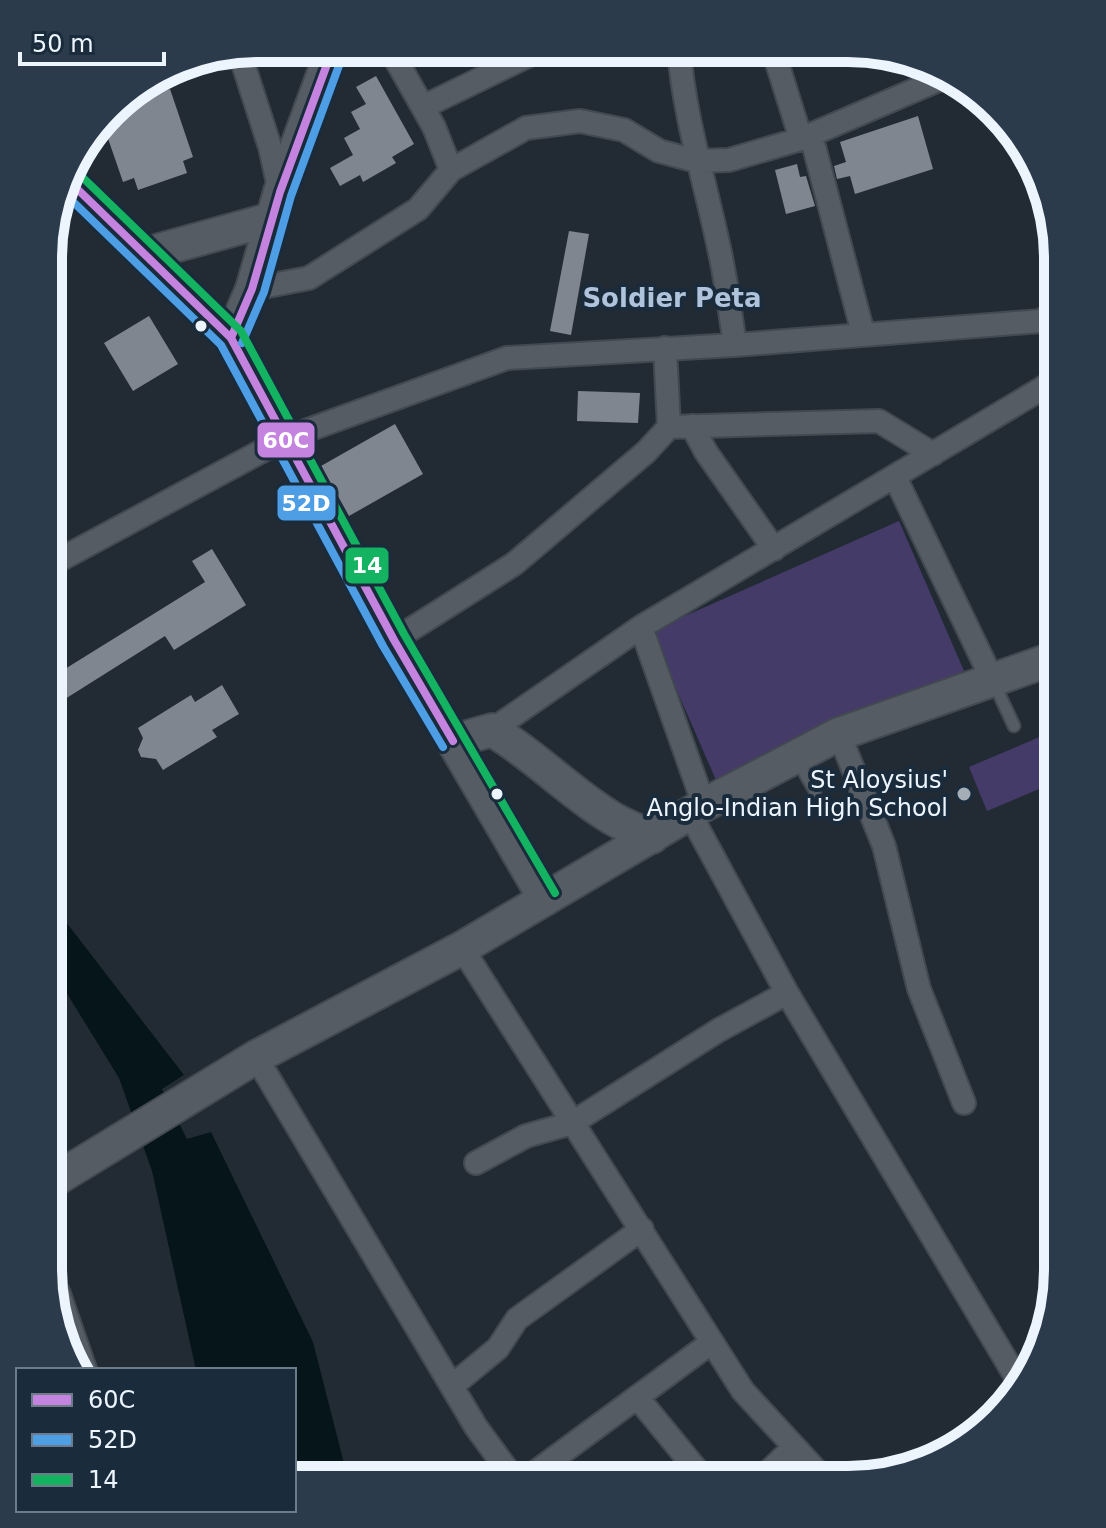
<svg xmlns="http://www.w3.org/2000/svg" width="1106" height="1528" viewBox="0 0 1106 1528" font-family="'DejaVu Sans',sans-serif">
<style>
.green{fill:#453b69}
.water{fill:#061519}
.building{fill:#80868f}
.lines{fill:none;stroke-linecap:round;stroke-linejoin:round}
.lane-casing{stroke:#424950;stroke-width:15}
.street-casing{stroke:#424950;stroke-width:26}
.secondary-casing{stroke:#424950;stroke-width:36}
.lane{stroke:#555c63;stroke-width:11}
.street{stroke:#555c63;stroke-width:22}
.secondary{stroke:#555c63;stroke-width:32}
.bus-1-casing{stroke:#1a2b3c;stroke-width:14}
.bus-2-casing{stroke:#1a2b3c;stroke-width:14}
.bus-3-casing{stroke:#1a2b3c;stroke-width:14}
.bus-1{stroke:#c483df;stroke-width:8}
.bus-2{stroke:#4d9ee5;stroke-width:8}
.bus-3{stroke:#13b361;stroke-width:8}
.bus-dot{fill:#ecf5fe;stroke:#1a2b3c;stroke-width:3}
.poi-dot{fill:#a5aeb7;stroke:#1a2b3c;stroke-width:3}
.labels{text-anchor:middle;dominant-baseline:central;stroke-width:8;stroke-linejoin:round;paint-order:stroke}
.poi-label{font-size:24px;fill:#ecf5fe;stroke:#1a2b3c;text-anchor:end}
.neighbourhood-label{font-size:26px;font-weight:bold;fill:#afc4da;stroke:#1a2b3c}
.rim{fill:none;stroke:#ecf5fe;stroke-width:10}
.line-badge{stroke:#1a2b3c;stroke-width:3}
.badge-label{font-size:22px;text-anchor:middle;font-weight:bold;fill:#fff}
</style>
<rect width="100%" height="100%" fill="#222b34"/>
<!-- green -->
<path class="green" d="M 899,521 L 964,671 L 716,780 L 651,631 Z
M 1049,733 L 1058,753 L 1058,781 L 987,811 L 969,767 Z"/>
<!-- water -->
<path class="water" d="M 49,900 L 184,1075 L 162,1089 L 187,1139 L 211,1132 L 313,1342 L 348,1479 L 294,1478 L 294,1370 L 196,1370 L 152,1171 L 119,1078 L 66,992 L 49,968 Z"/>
<!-- building -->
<path class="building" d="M 376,76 L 414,144 L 392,157 L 396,163 L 363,182 L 360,175 L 340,186 L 330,168 L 353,155 L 344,138 L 360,129 L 351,112 L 366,104 L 356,87 Z
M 152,81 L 156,94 L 170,89 L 193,157 L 183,161 L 187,173 L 138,190 L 134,178 L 123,182 L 102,121 L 120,100 Z
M 918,116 L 933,169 L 855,194 L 850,176 L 837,179 L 834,166 L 846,162 L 840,142 Z
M 797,164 L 800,177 L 806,176 L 815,206 L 786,214 L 775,170 Z
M 569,231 L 589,234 L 571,335 L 550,331 Z
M 149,316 L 178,364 L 133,391 L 104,343 Z
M 578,391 L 640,393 L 638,423 L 577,421 Z
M 395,424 L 423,474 L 349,516 L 321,466 Z
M 212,549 L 246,605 L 174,650 L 165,636 L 65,699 L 52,677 L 205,582 L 192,561 Z
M 222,685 L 239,714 L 212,730 L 217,737 L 163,770 L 156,759 L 141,757 L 138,750 L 143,738 L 138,728 L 191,695 L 195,702 Z"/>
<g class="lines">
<defs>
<path id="lane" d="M 994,683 L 1014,726
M 796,758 L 815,791"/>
<path id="street" d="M 679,49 C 684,117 705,181 719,248 C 726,279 730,312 735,345
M 773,50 L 801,139
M 239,51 L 270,147 L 280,192
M 423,107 L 542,49
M 811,135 L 863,333
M 451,170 L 526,128 L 580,121 L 624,130 L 659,151 L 696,161 L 729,160 L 801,139 L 943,78
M 252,289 L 309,278 L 418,209 L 451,170 L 434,127 L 395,58 L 386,48
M 692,426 L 706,452 L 774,549
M 669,427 L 879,421 L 933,454
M 895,477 L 992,679
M 50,565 L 286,438 L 507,358 L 735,345 L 1041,321 L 1058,309
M 641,627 L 704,805
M 394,640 L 514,564 L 646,452 L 669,427 L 665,348
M 492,730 L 641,627 L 1058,379
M 839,734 L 884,846 L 919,989 L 964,1103
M 690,814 L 787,993 L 1022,1387
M 462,948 L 743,1391 L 825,1480
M 256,1057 L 476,1427 L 514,1479
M 476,1163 L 526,1136 L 572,1123 L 719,1030 L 787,993
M 452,1386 L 498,1348 L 517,1319 L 642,1229
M 637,1397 L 705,1480
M 526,1479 L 712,1342
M 760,1480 L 793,1448"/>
<path id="secondary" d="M 67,179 L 231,338 L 394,640 L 545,899
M 145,254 L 272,219
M 231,338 L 252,289 L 280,192 L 333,48
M 453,741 L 492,730 C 533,754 566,789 607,815 C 620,824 637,830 652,837
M 48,1184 L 256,1057 L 462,948 L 704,805 L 839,734 L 1058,657
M 54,1295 L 80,1370"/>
</defs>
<!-- lane casing -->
<use href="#lane" class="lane-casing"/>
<!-- street casing -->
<use href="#street" class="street-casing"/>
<!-- secondary casing -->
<use href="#secondary" class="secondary-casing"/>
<!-- lane -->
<use href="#lane" class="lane"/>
<!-- street -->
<use href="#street" class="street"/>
<!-- secondary -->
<use href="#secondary" class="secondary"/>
<defs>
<path id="bus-1" d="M 67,179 L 231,338 L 394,640 L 453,741
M 231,338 L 252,289 L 280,192 L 333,48"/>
<path id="bus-2" d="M 63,192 L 221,345 L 383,646 L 443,747
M 242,343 L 264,292 L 291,196 L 344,52"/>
<path id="bus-3" d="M 75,170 L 241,331 L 404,634 L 555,893"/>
</defs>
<!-- bus-1 casing -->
<use href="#bus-1" class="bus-1-casing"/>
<!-- bus-2 casing -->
<use href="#bus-2" class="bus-2-casing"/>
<!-- bus-3 casing -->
<use href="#bus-3" class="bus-3-casing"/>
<!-- bus-1 -->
<use href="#bus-1" class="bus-1"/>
<!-- bus-2 -->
<use href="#bus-2" class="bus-2"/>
<!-- bus-3 -->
<use href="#bus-3" class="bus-3"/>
</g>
<!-- markers -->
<g class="bus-dot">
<circle cx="201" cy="326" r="7"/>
<circle cx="497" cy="794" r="7"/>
</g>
<circle class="poi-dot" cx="964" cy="794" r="8"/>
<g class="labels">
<!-- poi labels -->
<g class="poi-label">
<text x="948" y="780">St Aloysius'<tspan x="948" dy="28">Anglo-Indian High School</tspan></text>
</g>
<!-- neighbourhood labels -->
<g class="neighbourhood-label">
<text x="672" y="298">Soldier Peta</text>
</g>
</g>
<!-- crop -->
<path d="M0 0H1106V1528H0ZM258 62H848A196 196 0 0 1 1044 258V1270A196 196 0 0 1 848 1466H258A196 196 0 0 1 62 1270V258A196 196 0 0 1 258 62Z" fill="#2b3b4c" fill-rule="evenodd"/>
<path class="rim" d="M258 62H848A196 196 0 0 1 1044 258V1270A196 196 0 0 1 848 1466H258A196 196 0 0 1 62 1270V258A196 196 0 0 1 258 62Z"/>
<g class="line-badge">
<rect x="256" y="421" width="60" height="38" rx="8" fill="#c483df"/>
<rect x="276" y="484" width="61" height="38" rx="8" fill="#4d9ee5"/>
<rect x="344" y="546" width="46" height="39" rx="8" fill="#13b361"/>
</g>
<g class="badge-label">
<text x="286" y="448">60C</text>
<text x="306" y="511">52D</text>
<text x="367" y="573">14</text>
</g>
<!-- legend -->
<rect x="16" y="1368" width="280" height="144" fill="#1a2b3c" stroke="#6e7c8a" stroke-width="2"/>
<rect x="32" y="1394" width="40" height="12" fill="#c483df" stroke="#6e7c8a" stroke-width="2"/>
<text x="88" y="1408" font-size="24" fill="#ecf5fe">60C</text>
<rect x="32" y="1434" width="40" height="12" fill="#4d9ee5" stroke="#6e7c8a" stroke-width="2"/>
<text x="88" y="1448" font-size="24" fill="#ecf5fe">52D</text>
<rect x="32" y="1474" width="40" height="12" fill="#13b361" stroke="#6e7c8a" stroke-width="2"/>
<text x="88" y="1488" font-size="24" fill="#ecf5fe">14</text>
<!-- scale -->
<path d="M20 52v12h144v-12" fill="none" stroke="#ecf5fe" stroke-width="4"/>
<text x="32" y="52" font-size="24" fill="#ecf5fe" stroke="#1a2b3c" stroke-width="6" paint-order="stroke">50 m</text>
</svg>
